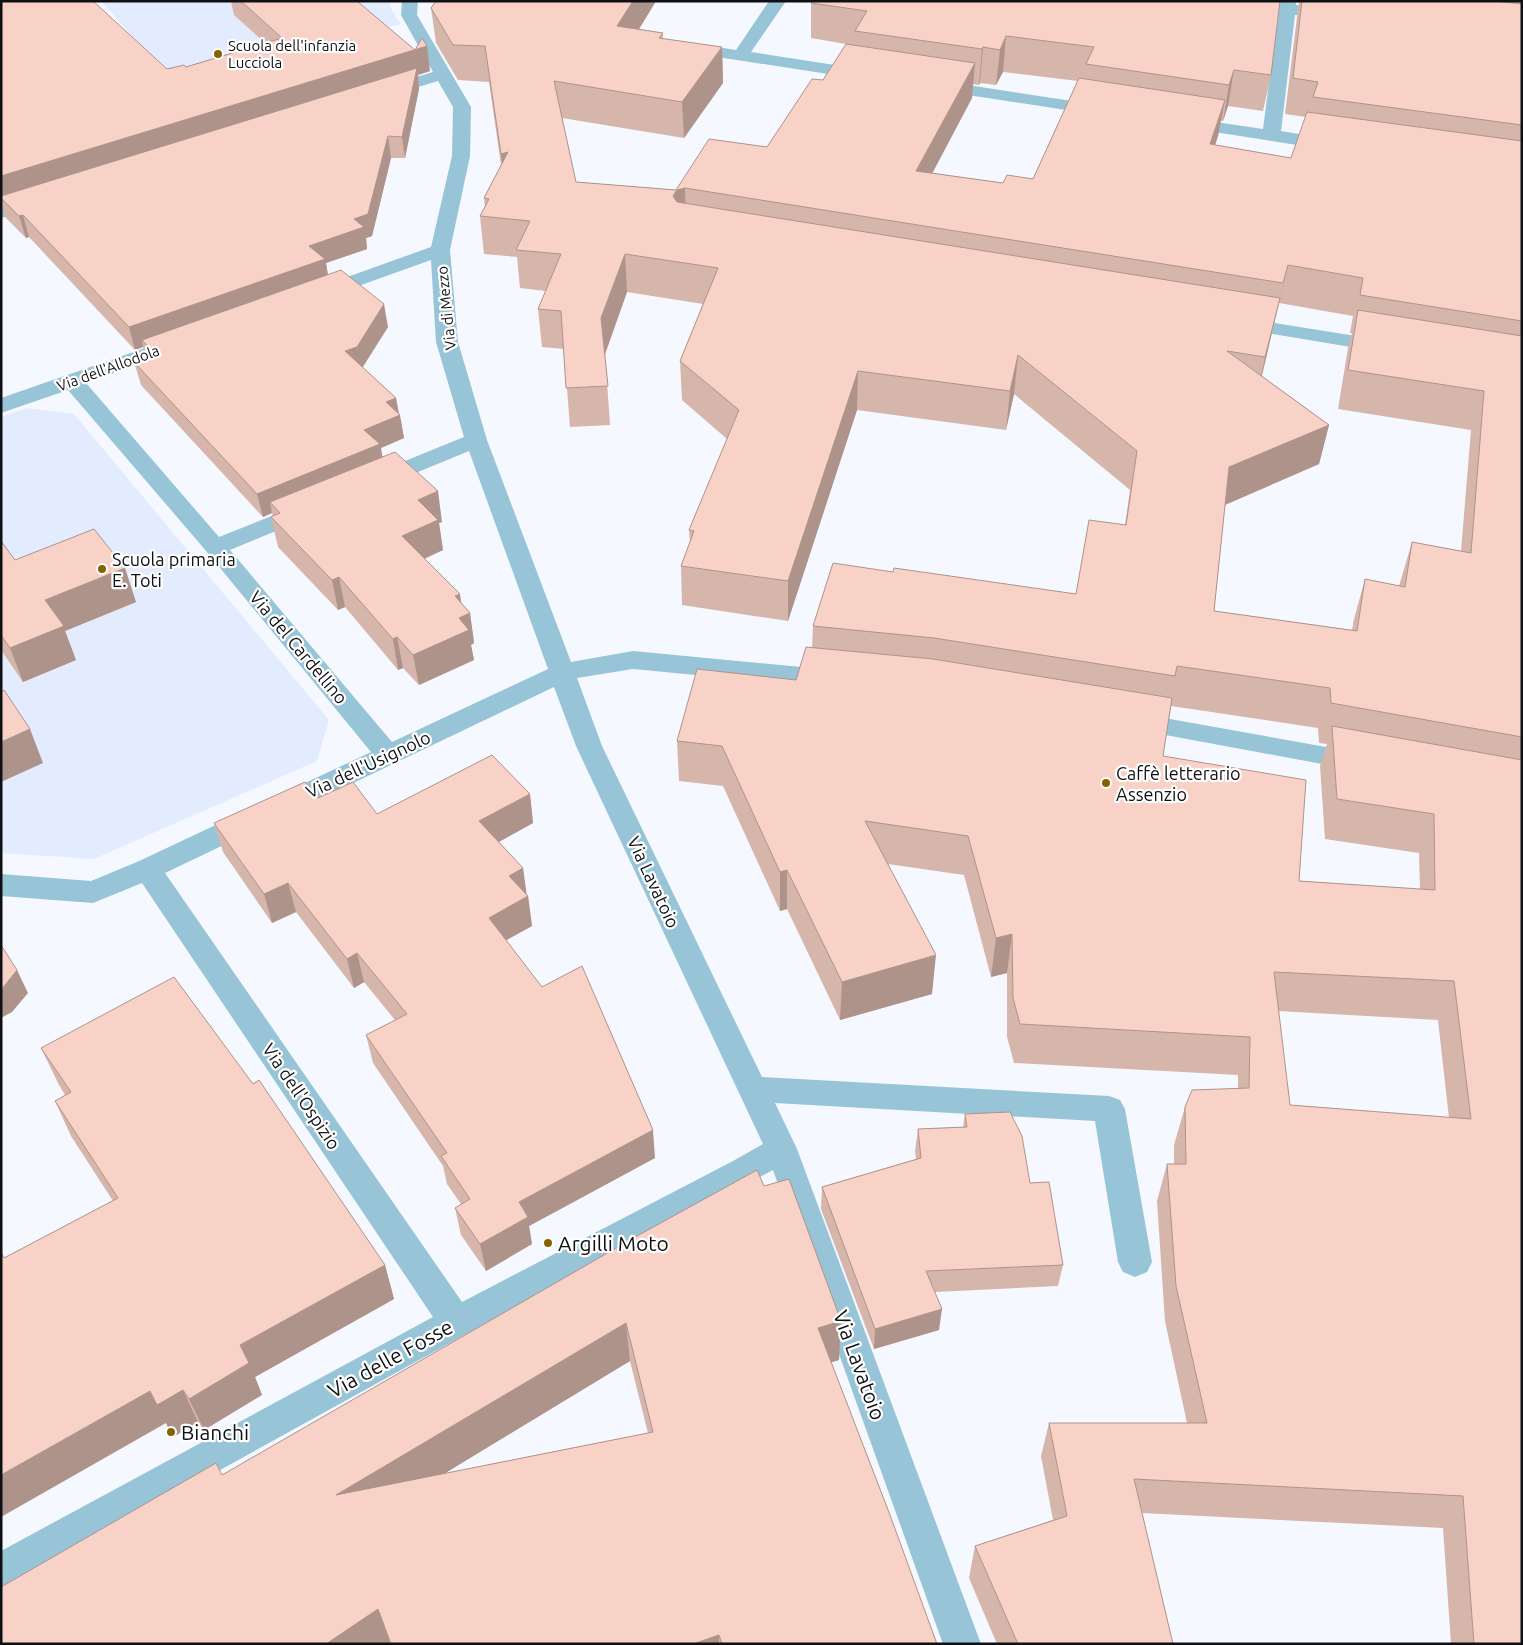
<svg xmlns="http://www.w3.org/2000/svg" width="1523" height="1645" viewBox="0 0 1523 1645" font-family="Ubuntu,sans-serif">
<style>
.built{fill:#e3ebfe}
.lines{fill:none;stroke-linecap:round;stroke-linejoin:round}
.minor{fill:#98c4d7;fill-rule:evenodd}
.wall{fill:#d6b5ab;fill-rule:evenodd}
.shaded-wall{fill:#ae938b}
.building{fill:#f9d2c7;stroke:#ae938b;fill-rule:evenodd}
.poi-dot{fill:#876300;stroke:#fff;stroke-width:2}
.labels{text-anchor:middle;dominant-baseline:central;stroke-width:4.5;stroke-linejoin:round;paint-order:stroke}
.far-poi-label{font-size:15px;fill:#0f1014;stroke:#fff;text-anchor:start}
.far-street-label{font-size:15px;fill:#0f1014;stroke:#fff}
.poi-label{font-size:18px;fill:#0f1014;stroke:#fff;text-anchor:start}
.street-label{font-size:18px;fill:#0f1014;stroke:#fff}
.near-poi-label{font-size:21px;fill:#0f1014;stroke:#fff;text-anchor:start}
.near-street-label{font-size:21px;fill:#0f1014;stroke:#fff}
</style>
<rect width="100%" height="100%" fill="#f5f8ff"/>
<!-- built -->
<path class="built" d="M 101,1 L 390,1 L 390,7 L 401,24 L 175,85 Z
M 27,408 L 74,414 L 329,720 L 317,761 L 94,859 L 1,853 L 1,417 Z"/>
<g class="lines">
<!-- minor -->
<path class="minor" d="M 402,1 L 418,1 L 417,15 L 471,107 L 470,156 L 450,250 L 458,342 L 487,440 L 571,662 L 633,651 L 834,670 L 843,673 L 847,679 L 843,685 L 834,688 L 633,669 L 577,678 L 602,746 L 762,1077 L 1109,1096 L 1120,1100 L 1125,1109 L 1152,1262 L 1147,1272 L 1135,1277 L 1123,1272 L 1118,1262 L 1095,1121 L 775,1103 L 797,1149 L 981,1644 L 943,1644 L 773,1170 L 468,1333 L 14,1584 L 1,1590 L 1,1551 L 433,1317 L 142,883 L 93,903 L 1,896 L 1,874 L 91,881 L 137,862 L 371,752 L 207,552 L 68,390 L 1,413 L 1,398 L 174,338 L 181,336 L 188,338 L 192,342 L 188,346 L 86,383 L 219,537 L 299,505 L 307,503 L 315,505 L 319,510 L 315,515 L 230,550 L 392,742 L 548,669 L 469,451 L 384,486 L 376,488 L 368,486 L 365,481 L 368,476 L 464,437 L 436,342 L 431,260 L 325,298 L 318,300 L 311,298 L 308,294 L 311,290 L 431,247 L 452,156 L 453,107 L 438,81 L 382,98 L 376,97 L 373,93 L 376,89 L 433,72 L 401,15 ZM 554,687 L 576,746 L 763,1144 L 733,1161 L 462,1302 L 165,873 Z
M 769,1 L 786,1 L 751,52 L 867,70 L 873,71 L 876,75 L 873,79 L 867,80 L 685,52 L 679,51 L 676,47 L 679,43 L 685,42 L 736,50 Z
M 1198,1 L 1259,1 L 1279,3 L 1280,1 L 1296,1 L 1296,5 L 1342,10 L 1344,14 L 1342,18 L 1336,19 L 1295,15 L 1281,131 L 1342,141 L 1344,145 L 1342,149 L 1335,151 L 1176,126 L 1173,122 L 1176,118 L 1182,117 L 1263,129 L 1278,13 L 1206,6 L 1200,5 Z
M 935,80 L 1105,106 L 1111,107 L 1114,111 L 1111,115 L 1105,116 L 929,89 L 926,85 L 929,81 Z
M 41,194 L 48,196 L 51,200 L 48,204 L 1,218 L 1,206 Z
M 1237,317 L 1387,341 L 1394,343 L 1398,347 L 1394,351 L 1387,353 L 1230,327 L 1227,323 L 1230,319 Z
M 1131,712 L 1360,753 L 1369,755 L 1373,762 L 1369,769 L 1360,771 L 1122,727 L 1118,721 L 1122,715 Z"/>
</g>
<!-- wall -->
<path class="wall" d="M 1,1 L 167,69 L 186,67 L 265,43 L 234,15 L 231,1 L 357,1 L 430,71 L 418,75 L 419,89 L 405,158 L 391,158 L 372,236 L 366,238 L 367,249 L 326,263 L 328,275 L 388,327 L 362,367 L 396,398 L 404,438 L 381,448 L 382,456 L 442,522 L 439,523 L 443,550 L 425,559 L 470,613 L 474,643 L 471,645 L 474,660 L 419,685 L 403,668 L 398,670 L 345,607 L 338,610 L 278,547 L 271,517 L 273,516 L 272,513 L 263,517 L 141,385 L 134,362 L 146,357 L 143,347 L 135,350 L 29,237 L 26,238 L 6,218 L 1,204 Z
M 436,1 L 656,1 L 639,29 L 663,33 L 663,39 L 722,47 L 723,83 L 684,138 L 562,118 L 576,182 L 676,190 L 767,147 L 823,80 L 846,44 L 811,38 L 811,3 L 813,1 L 1271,75 L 1263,111 L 1228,106 L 1223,121 L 1221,121 L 1218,136 L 1215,145 L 1291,158 L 1306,117 L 1285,114 L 1297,17 L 1299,3 L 1298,3 L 1297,1 L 1522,1 L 1522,1644 L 1451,1644 L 1443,1528 L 1142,1513 L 1173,1644 L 997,1644 L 969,1578 L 975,1546 L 1053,1520 L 1041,1456 L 1049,1423 L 1187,1423 L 1165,1321 L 1157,1201 L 1167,1164 L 1174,1164 L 1174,1145 L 1185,1107 L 1238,1088 L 1238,1075 L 1014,1063 L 1007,1037 L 1007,973 L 991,977 L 964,875 L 888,864 L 932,994 L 840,1020 L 787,909 L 780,911 L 723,786 L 679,781 L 677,741 L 796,680 L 812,648 L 813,626 L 893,572 L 1076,594 L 1125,525 L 1130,490 L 1014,394 L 1006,430 L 857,410 L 788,621 L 682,605 L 681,566 L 690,543 L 689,530 L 727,439 L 682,400 L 680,361 L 703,304 L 627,292 L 605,354 L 610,425 L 570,427 L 564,349 L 542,347 L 538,309 L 546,291 L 520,288 L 517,257 L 484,254 L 480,216 L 485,207 L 484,198 L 501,165 L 489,82 L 458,80 L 436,43 L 431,8 ZM 1003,72 L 1078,81 L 1033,179 L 1003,183 L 932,173 L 972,98 L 973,84 L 979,85 L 980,83 L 996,85 ZM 1279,303 L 1353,316 L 1350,333 L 1352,333 L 1348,348 L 1338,409 L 1471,430 L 1461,551 L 1412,542 L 1399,586 L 1365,579 L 1354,619 L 1352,630 L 1214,611 L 1225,505 L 1319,464 L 1329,425 L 1262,376 ZM 1171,706 L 1318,728 L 1319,743 L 1327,744 L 1320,766 L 1325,839 L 1419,853 L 1420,889 L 1299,881 L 1163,756 ZM 1278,1011 L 1438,1020 L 1449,1118 L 1290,1105 Z
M 1,541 L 15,560 L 136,602 L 65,631 L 76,660 L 23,682 L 1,650 Z
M 530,794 L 533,823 L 499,842 L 523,868 L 526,894 L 528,896 L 532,926 L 506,940 L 655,1158 L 529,1226 L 532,1244 L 486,1271 L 461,1235 L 455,1208 L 461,1204 L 447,1184 L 443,1166 L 373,1063 L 366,1035 L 395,1020 L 364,982 L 354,988 L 296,912 L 272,923 L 223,852 L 214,823 L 318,798 L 377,814 Z
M 41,1048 L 385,1265 L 394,1299 L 255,1377 L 262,1395 L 204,1430 L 198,1422 L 173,1437 L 166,1423 L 4,1258 L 113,1201 L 71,1136 L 55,1101 L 65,1095 L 58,1083 Z
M 965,1114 L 1030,1183 L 1063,1265 L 1058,1286 L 935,1292 L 939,1330 L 874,1349 L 821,1209 L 822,1187 L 916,1159 L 915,1151 L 918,1129 L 963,1127 Z
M 764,1186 L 841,1321 L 839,1360 L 831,1362 L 937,1644 L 391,1644 L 390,1642 L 388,1644 L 1,1644 L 222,1475 ZM 630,1361 L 648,1433 L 443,1474 Z"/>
<!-- shaded-wall -->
<path class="shaded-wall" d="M 633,1 L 656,1 L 619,62 L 617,26 Z
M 1006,36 L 1003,72 L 996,85 L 1000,50 Z
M 427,46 L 430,71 L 418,75 L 419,89 L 405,158 L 402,137 L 415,76 L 1,198 L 1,176 Z
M 722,47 L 723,83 L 684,138 L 682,102 Z
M 983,47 L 980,83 L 979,85 L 982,49 Z
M 975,63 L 972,98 L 914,208 L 916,171 Z
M 1234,70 L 1228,106 L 1223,121 L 1229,85 Z
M 1225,100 L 1218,136 L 1203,181 L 1210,144 Z
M 388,136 L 391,158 L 372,236 L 366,238 L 367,249 L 326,263 L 329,281 L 142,340 L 143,347 L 135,350 L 129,327 L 309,246 L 354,219 Z
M 508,152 L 505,191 L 501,154 Z
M 685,188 L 686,225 L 673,196 L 677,190 Z
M 23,215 L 29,237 L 26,238 L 19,216 Z
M 625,254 L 627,292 L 604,357 L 601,318 Z
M 1288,265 L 1279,303 L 1275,321 Z
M 1280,298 L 1271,336 L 1257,396 L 1265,357 Z
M 384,304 L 388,327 L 361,370 L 345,351 Z
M 1018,355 L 1014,394 L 1006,430 L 1010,391 Z
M 858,371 L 857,410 L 788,621 L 788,581 Z
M 396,398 L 399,416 L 400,415 L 404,438 L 381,448 L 384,467 L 270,502 L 272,513 L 263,517 L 257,494 L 364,430 L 386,402 Z
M 1329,425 L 1319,464 L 1220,507 L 1229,467 Z
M 438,491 L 442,522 L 439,523 L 443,550 L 407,566 L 402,536 L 418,500 Z
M 125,568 L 136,602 L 65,631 L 76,660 L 23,682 L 10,648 L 45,600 Z
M 339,577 L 345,607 L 338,610 L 332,580 Z
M 460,594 L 463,616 L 470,613 L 474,643 L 471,645 L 474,660 L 419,685 L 413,655 L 455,596 Z
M 397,637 L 403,668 L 398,670 L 393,639 Z
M 30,729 L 43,763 L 1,782 L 1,742 Z
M 530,794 L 533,823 L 484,850 L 479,821 Z
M 523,868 L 527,897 L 528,896 L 532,926 L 494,947 L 489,918 L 509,876 Z
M 787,870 L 787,909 L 780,911 L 780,872 Z
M 288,883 L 296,912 L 272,923 L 264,894 Z
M 1012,934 L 1007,973 L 991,977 L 996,938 Z
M 357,953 L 364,982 L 354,988 L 347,959 Z
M 936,955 L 932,994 L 840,1020 L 842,982 Z
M 17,970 L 28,993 L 12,1012 L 1,1018 L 1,990 Z
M 653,1130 L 655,1158 L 529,1226 L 532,1244 L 486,1271 L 480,1244 L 519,1202 Z
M 385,1265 L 394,1299 L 255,1377 L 262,1395 L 204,1430 L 189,1399 L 240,1345 Z
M 942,1309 L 939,1330 L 874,1349 L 875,1329 Z
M 841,1321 L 839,1360 L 817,1367 L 818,1328 Z
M 626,1323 L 630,1361 L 350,1531 L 336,1495 Z
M 183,1390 L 198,1422 L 173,1437 L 166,1423 L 1,1517 L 1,1475 L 150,1391 Z
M 378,1609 L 390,1642 L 388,1644 L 326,1644 Z
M 719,1635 L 719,1644 L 693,1644 Z"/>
<!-- building -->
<path class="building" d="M 1,1 L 93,1 L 167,69 L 184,65 L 186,67 L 282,38 L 241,1 L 357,1 L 415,50 L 422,38 L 427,46 L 1,176 Z
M 436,1 L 633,1 L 617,26 L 663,33 L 659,38 L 722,47 L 682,102 L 554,81 L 576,182 L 676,190 L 709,139 L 767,147 L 812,79 L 823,80 L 846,44 L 975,63 L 916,171 L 1003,183 L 1007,175 L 1033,179 L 1079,78 L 1225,100 L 1210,144 L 1291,158 L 1307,112 L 1522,141 L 1522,321 L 1360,295 L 1363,278 L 1288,265 L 1283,283 L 685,188 L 677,190 L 673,196 L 677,202 L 1280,298 L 1265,357 L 1227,351 L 1329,425 L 1229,467 L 1214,611 L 1357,631 L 1365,579 L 1405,587 L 1412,542 L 1471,553 L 1484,391 L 1348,370 L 1358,310 L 1522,336 L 1522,737 L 1331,703 L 1330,688 L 1177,666 L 1175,676 L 934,638 L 813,626 L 833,563 L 893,572 L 894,568 L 1076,594 L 1089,520 L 1126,525 L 1137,451 L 1018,355 L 1010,391 L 858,371 L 788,581 L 681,566 L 694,531 L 689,530 L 739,410 L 680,361 L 718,268 L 625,254 L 601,318 L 608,386 L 566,388 L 561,311 L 538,309 L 561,254 L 516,250 L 530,221 L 480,216 L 489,199 L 484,198 L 508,152 L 501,154 L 485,46 L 453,45 L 431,8 Z
M 813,1 L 1280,1 L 1271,75 L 1234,70 L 1229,85 L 1086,64 L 1094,47 L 1006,36 L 1000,50 L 983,47 L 982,49 L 855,31 L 867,11 L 811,3 Z
M 1302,1 L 1495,1 L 1522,4 L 1522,125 L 1313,97 L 1318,82 L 1293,78 Z
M 417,68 L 402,137 L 388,136 L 368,214 L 354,219 L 364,227 L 309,246 L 325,259 L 129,327 L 23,215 L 19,216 L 1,198 L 1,196 Z
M 341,270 L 384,304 L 357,347 L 345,351 L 396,398 L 386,402 L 400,415 L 364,430 L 380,444 L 257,494 L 134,362 L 155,354 L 142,340 Z
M 395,452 L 438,491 L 418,500 L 438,520 L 402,536 L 460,594 L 455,596 L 470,613 L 459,618 L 469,630 L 413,655 L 397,637 L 393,639 L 339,577 L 332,580 L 271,517 L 280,513 L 270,502 Z
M 94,529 L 125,568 L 45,600 L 64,626 L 10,648 L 1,635 L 1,541 L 15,560 Z
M 806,647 L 933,659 L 1172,698 L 1163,756 L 1306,780 L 1299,881 L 1435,890 L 1434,814 L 1337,799 L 1332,726 L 1522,760 L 1522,1644 L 1474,1644 L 1463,1496 L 1134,1479 L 1173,1644 L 1018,1644 L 975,1546 L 1067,1516 L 1049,1423 L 1207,1423 L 1176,1286 L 1167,1164 L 1186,1164 L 1185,1107 L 1192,1090 L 1249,1088 L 1250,1037 L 1020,1024 L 1013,998 L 1012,934 L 996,938 L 968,836 L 865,821 L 936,955 L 842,982 L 787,870 L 780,872 L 722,746 L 677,741 L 697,669 L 796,680 ZM 1274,972 L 1454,981 L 1471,1119 L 1290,1105 Z
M 4,690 L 30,729 L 1,742 L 1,692 Z
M 492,755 L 530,794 L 479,821 L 523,868 L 509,876 L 528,896 L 489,918 L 542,987 L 582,966 L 653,1130 L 519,1202 L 528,1217 L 480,1244 L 455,1208 L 470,1199 L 441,1156 L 447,1153 L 366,1035 L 407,1014 L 357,953 L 347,959 L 288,883 L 264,894 L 214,823 L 305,782 L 318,798 L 353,782 L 377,814 Z
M 1,945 L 17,970 L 1,990 Z
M 174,977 L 253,1084 L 259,1080 L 385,1265 L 240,1345 L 249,1363 L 189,1399 L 183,1390 L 157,1405 L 150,1391 L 1,1475 L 1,1252 L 4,1258 L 118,1198 L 55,1101 L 71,1092 L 41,1048 Z
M 1010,1112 L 1022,1136 L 1030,1183 L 1049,1182 L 1063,1265 L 926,1271 L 942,1309 L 875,1329 L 822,1187 L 921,1158 L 918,1129 L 967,1127 L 965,1114 Z
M 757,1170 L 764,1186 L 789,1179 L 841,1321 L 818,1328 L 890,1515 L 937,1644 L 722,1644 L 719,1635 L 693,1644 L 391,1644 L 378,1609 L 326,1644 L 1,1644 L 1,1587 L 216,1463 L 222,1475 L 637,1236 ZM 626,1323 L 653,1432 L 336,1495 Z"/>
<!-- markers -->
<g class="poi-dot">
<circle cx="218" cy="54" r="5"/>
<circle cx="102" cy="569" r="5"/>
<circle cx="1106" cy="783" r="5"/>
<circle cx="548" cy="1243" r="5"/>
<circle cx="171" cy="1432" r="5"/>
</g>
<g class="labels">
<!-- far-poi labels -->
<g class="far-poi-label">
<text x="228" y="45">Scuola dell'infanzia<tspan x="228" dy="17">Lucciola</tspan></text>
</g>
<!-- far-street labels -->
<g class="far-street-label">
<text transform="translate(446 308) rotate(-96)">Via di Mezzo</text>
<text transform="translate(108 368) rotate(-20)">Via dell'Allodola</text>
</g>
<!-- poi labels -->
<g class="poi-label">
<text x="112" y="559">Scuola primaria<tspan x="112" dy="21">E. Toti</tspan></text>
<text x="1116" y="773">Caffè letterario<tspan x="1116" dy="21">Assenzio</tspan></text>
</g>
<!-- street labels -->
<g class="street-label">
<text transform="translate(299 647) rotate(50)">Via del Cardellino</text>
<text transform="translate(368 764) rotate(-25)">Via dell'Usignolo</text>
<text transform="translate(654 882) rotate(65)">Via Lavatoio</text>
<text transform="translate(302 1096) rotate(56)">Via dell'Ospizio</text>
</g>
<!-- near-poi labels -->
<g class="near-poi-label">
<text x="558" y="1243">Argilli Moto</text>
<text x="181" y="1432">Bianchi</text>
</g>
<!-- near-street labels -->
<g class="near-street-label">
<text transform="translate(390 1358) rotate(-29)">Via delle Fosse</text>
<text transform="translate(860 1365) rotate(70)">Via Lavatoio</text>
</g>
</g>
<!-- border -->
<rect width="1523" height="1645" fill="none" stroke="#0f1014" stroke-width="5"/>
</svg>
